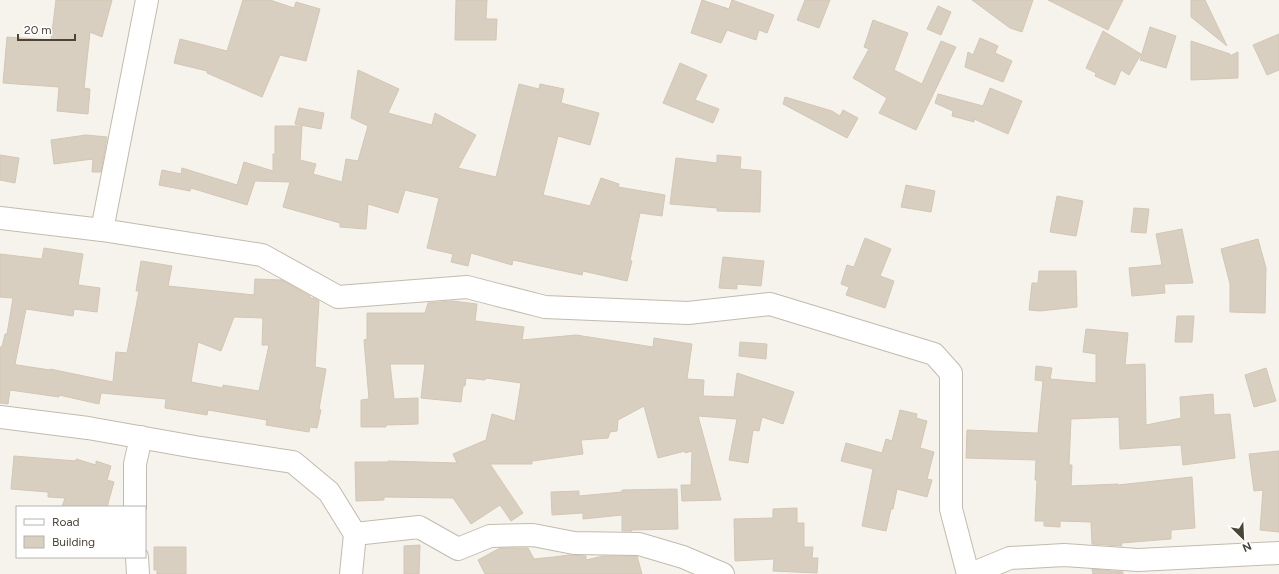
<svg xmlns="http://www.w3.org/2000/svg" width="1279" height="574" viewBox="0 0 1279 574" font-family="Figtree,sans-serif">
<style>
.building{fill:#d8cfc1;stroke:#d3c7b4;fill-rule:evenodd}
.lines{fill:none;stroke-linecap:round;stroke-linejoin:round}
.minor-casing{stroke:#c2bbae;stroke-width:24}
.minor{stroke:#fff;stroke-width:22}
</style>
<rect width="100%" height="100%" fill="#f6f3ec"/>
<!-- building -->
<path class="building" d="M 56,0 L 112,0 L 102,37 L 90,32 L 84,88 L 90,89 L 88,114 L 57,111 L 59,87 L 3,83 L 7,37 L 51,40 Z
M 243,0 L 270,0 L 294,8 L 296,2 L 320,9 L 306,61 L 280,55 L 262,97 L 207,73 L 207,71 L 174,63 L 180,39 L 227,51 Z
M 456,0 L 487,0 L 486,19 L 497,19 L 496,40 L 455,40 Z
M 702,0 L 729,9 L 732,0 L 774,15 L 767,33 L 759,30 L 756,40 L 727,30 L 721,43 L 691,33 Z
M 805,0 L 830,0 L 819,28 L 797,20 Z
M 972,0 L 1033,0 L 1022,32 L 1010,28 Z
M 1048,0 L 1123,0 L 1108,30 Z
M 1191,0 L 1205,0 L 1227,46 L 1191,17 Z
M 938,6 L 951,12 L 941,35 L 927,29 Z
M 873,20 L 908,33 L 894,70 L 922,84 L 941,41 L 956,47 L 916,130 L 879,113 L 887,98 L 853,78 L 869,49 L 864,47 Z
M 1150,27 L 1176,36 L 1166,68 L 1140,60 Z
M 1103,31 L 1141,54 L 1129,75 L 1121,70 L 1115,85 L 1095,76 L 1096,73 L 1086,68 Z
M 1279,34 L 1279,70 L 1267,75 L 1253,45 Z
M 980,38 L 998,46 L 995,53 L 1012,61 L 1003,82 L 965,67 L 968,52 L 973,55 Z
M 1191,41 L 1230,54 L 1230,56 L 1238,52 L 1238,78 L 1191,80 Z
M 680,63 L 707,75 L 695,100 L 719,109 L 713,123 L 663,103 Z
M 358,70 L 399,89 L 388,113 L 432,125 L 435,113 L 476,135 L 458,168 L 496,177 L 519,84 L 539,89 L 540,84 L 564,89 L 561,103 L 599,113 L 590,145 L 558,136 L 543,195 L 590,206 L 601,178 L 619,184 L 618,187 L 665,195 L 662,216 L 640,213 L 630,260 L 632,261 L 627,281 L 583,271 L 582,275 L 513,260 L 512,265 L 471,253 L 468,266 L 451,262 L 453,254 L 427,248 L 439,198 L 405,190 L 398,213 L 368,204 L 366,229 L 340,227 L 340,223 L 283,207 L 290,182 L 255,181 L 247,205 L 191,188 L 190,191 L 159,185 L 162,170 L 181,174 L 182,168 L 237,185 L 244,162 L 273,171 L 273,154 L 275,154 L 275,126 L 302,126 L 300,160 L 316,164 L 313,174 L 342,182 L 346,159 L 358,161 L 368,126 L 351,118 Z
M 990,88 L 1022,101 L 1008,134 L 974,119 L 974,122 L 952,116 L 953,111 L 935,103 L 938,94 L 983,106 Z
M 785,97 L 832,111 L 840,116 L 843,110 L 858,118 L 847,138 L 783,104 Z
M 299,108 L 324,113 L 321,129 L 295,124 Z
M 86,135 L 107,137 L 101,172 L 92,172 L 93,159 L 54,164 L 51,140 Z
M 0,155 L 19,158 L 15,183 L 0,180 Z
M 717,155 L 741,157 L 740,169 L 761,171 L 760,212 L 717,211 L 717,208 L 670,204 L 676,158 L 717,163 Z
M 906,185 L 935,191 L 931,212 L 901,207 Z
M 1057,196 L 1083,201 L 1076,236 L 1050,232 Z
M 1134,208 L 1149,209 L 1146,233 L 1131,232 Z
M 1182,229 L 1193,283 L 1164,284 L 1165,293 L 1132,296 L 1129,268 L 1162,265 L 1156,234 Z
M 865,238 L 891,249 L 880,276 L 894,281 L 885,308 L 846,295 L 849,287 L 841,284 L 847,265 L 854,267 Z
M 1258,239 L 1266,268 L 1265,313 L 1230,312 L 1230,284 L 1221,249 Z
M 44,248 L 83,254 L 78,285 L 100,288 L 97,312 L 74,309 L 73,316 L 26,309 L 15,364 L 17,365 L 50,370 L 50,369 L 113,382 L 116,352 L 127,353 L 139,291 L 136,291 L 141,261 L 172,266 L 168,286 L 254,295 L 255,279 L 282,280 L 310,296 L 310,298 L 314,298 L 319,301 L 315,367 L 326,369 L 319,409 L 321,410 L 317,428 L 310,427 L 309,432 L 266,425 L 267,420 L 208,410 L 207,415 L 165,408 L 166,399 L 101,393 L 99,404 L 59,395 L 59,397 L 10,390 L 8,404 L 0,403 L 0,347 L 2,347 L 5,334 L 7,334 L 13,298 L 0,297 L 0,254 L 42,259 ZM 234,317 L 263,318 L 262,345 L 269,345 L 259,391 L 223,385 L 223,388 L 191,382 L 198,342 L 221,351 Z
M 723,257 L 764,261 L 761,286 L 737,284 L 737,289 L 719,288 Z
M 1039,271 L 1076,271 L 1077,307 L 1040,311 L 1029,310 L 1032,283 L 1038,283 Z
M 452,301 L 477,304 L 475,321 L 524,327 L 522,340 L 576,335 L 653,347 L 654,338 L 692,344 L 687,379 L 704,380 L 703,396 L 734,397 L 737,373 L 794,392 L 783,424 L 762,417 L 759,431 L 753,430 L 748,463 L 729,460 L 737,419 L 698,416 L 721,500 L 682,501 L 681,485 L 691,485 L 692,451 L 685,453 L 685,451 L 658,458 L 644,406 L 618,420 L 617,431 L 610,432 L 608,438 L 581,440 L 583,454 L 532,461 L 532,464 L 490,464 L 523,513 L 511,521 L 500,505 L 471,524 L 453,498 L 384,497 L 384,500 L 356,501 L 355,462 L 388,462 L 388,461 L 457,463 L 453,454 L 486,440 L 492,414 L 515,421 L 521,383 L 486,378 L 485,380 L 466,378 L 465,386 L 463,386 L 461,402 L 421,398 L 425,364 L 390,364 L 394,399 L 418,398 L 418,424 L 386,425 L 386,427 L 361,427 L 361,400 L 369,399 L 364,340 L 367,339 L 367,313 L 425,313 L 428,303 Z
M 1177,316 L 1194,316 L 1192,342 L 1175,342 Z
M 1086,329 L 1128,333 L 1125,365 L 1145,364 L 1146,425 L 1181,418 L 1180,397 L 1213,394 L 1214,415 L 1230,414 L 1235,458 L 1183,465 L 1181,445 L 1120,449 L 1119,417 L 1071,419 L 1069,465 L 1072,465 L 1071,486 L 1118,484 L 1118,485 L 1192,477 L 1195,528 L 1171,530 L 1171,539 L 1121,543 L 1122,546 L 1092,544 L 1091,522 L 1060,521 L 1060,527 L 1044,526 L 1044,521 L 1035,521 L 1037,480 L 1035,480 L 1036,460 L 966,458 L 967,430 L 1037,433 L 1038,432 L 1043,381 L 1035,380 L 1036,366 L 1052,368 L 1050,379 L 1096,383 L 1096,354 L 1083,352 Z
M 740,342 L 767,344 L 766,359 L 739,356 Z
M 1266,368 L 1276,401 L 1254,407 L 1245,375 Z
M 900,410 L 917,414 L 916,418 L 927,421 L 920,448 L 934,452 L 927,479 L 932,480 L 927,497 L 897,489 L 893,509 L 891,509 L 886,531 L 862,526 L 873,469 L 841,461 L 846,443 L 882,453 L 886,439 L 892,441 Z
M 1279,451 L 1279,532 L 1260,530 L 1263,490 L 1254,491 L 1249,454 Z
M 14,456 L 76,461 L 76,459 L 96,465 L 96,461 L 111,466 L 107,480 L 114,482 L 107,507 L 62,507 L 65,498 L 48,497 L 48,492 L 11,489 Z
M 677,489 L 678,529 L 631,530 L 632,531 L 622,531 L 622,515 L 583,519 L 583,513 L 552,515 L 551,492 L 579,491 L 579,496 L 622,492 L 622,490 Z
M 797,508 L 797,523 L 804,523 L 804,547 L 813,547 L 812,558 L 818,558 L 817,573 L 773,571 L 774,559 L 735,561 L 734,519 L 773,518 L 773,509 Z
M 420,545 L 419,574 L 404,574 L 404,546 Z
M 154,547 L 186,547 L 186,574 L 157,574 L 157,570 L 154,570 Z
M 500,548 L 528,548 L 534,559 L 553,557 L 554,558 L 554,557 L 569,555 L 586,556 L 586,560 L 603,556 L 637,556 L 642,574 L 485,574 L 478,560 Z
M 1092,569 L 1123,572 L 1123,574 L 1093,574 Z"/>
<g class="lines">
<defs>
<path id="minor" d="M 0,218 L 102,230 L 262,255 L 338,297 L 467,287 L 545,307 L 688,313 L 770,304 L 934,354 L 951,373 L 951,509 L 968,574
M 102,230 L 147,0
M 0,417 L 88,428 L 195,447 L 293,462 L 329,492 L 355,534 L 419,527 L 458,549 L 490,536 L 533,535 L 574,543 L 639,544 L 683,557 L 723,574
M 135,507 L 135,464 L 141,437
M 137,557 L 138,574
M 351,574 L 355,534
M 971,574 L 1010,558 L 1064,555 L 1138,560 L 1279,553"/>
</defs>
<!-- minor casing -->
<use href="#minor" class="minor-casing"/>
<!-- minor -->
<use href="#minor" class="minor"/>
</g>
<!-- legend -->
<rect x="16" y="506" width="130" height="52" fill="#ffffff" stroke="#b7b4b0"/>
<rect x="24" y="519" width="20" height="6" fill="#ffffff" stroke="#b7b4b0"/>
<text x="52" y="526" font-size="12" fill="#4b4439">Road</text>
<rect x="24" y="536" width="20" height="12" fill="#d8cfc1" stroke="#b7b4b0"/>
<text x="52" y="546" font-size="12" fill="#4b4439">Building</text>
<!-- north arrow -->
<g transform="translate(1243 538) rotate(156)" stroke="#ffffff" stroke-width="3" paint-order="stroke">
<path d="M0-3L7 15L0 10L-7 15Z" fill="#4b4439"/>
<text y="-6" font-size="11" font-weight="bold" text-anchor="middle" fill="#4b4439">N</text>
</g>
<!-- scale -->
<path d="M18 34v6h57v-6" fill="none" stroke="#4b4439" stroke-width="2"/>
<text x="24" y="34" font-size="12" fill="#4b4439" stroke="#ffffff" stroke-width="3" paint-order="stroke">20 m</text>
</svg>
